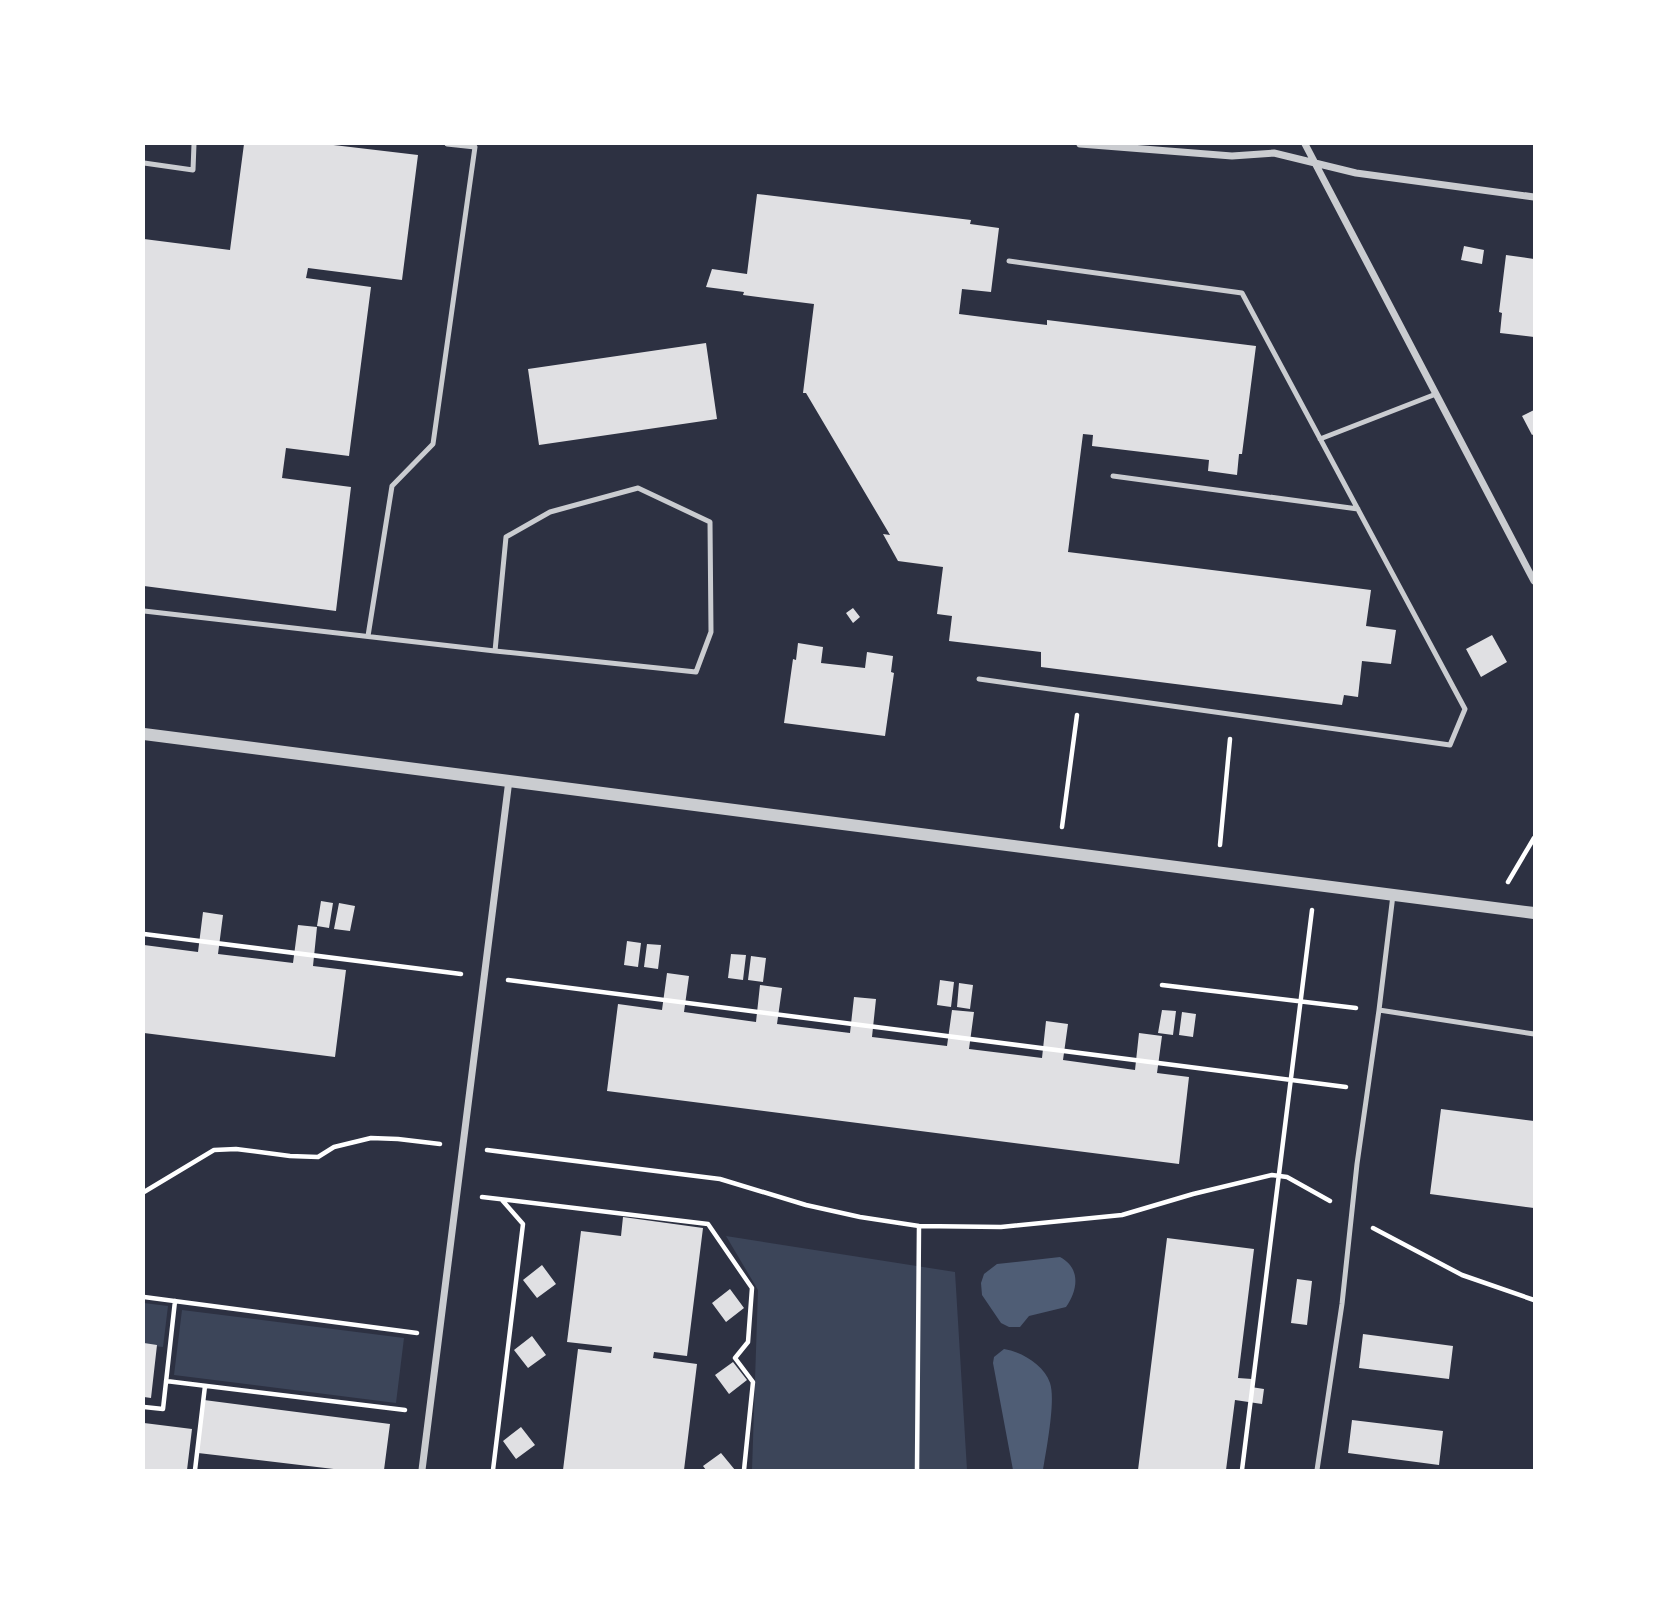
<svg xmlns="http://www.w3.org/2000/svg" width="1678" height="1614" viewBox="0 0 1678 1614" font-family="Karla,sans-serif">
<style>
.green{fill:#3c4559}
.water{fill:#4f5d75}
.building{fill:#e0e0e3}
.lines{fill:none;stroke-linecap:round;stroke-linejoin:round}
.path{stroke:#fff;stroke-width:4.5}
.service{stroke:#caccd0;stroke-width:5}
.minor{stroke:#caccd0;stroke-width:7}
.tertiary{stroke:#caccd0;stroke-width:12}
</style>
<rect width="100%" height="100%" fill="#2d3142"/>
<!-- green -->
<path class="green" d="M 726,1236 L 955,1272 L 967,1470 L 752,1470 L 758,1290 Z
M 144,1303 L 168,1306 L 163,1347 L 144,1345 Z
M 182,1310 L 404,1338 L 396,1403 L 174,1375 Z"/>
<!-- water -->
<path class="water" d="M 1060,1257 C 1081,1268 1078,1290 1066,1307 L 1029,1316 L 1020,1327 L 1009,1327 L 1001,1323 L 982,1295 L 981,1283 L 984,1274 L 997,1264 Z
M 1004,1349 C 1022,1352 1044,1365 1050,1383 C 1056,1400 1046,1451 1043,1470 L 1013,1470 L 993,1363 L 994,1357 Z"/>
<!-- building -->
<path class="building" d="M 244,144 L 325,144 L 418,155 L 402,280 L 308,268 L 306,278 L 371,287 L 349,456 L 286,448 L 282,478 L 351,487 L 336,611 L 144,586 L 144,239 L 230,250 Z
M 757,194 L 971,220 L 970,224 L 999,228 L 991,292 L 962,289 L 959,314 L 1047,325 L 1047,320 L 1256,346 L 1242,454 L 1239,454 L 1237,475 L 1208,471 L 1209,460 L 1092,446 L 1093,435 L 1083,434 L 1068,552 L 1371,590 L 1366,626 L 1396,630 L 1391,664 L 1362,661 L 1358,697 L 1344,695 L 1342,705 L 1041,667 L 1041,652 L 949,641 L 952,616 L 937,614 L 943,567 L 898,561 L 883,534 L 890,535 L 806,393 L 803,393 L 814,304 L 743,295 L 744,292 L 706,287 L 712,269 L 747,274 Z
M 1464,246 L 1484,250 L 1482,264 L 1461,260 Z
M 1506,255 L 1534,259 L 1534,337 L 1500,333 L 1502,313 L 1499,312 Z
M 706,343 L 717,419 L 539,445 L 528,369 Z
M 1534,410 L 1534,434 L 1532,435 L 1522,416 Z
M 853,608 L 860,617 L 853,623 L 846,613 Z
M 1492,635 L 1507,662 L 1481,677 L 1466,649 Z
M 798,643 L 823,647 L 821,663 L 865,668 L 867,652 L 893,656 L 891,672 L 894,673 L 885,736 L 784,723 L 793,659 L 796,660 Z
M 321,901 L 333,903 L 329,928 L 317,926 Z
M 339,903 L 355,906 L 350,931 L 334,929 Z
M 203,912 L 223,915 L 218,954 L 293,963 L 298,925 L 317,927 L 313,966 L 346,970 L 335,1057 L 144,1033 L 144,945 L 198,952 Z
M 627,941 L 641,943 L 638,967 L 624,965 Z
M 647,944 L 661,945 L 658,969 L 644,967 Z
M 731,954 L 746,955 L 743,980 L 728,978 Z
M 751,956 L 766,958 L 763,982 L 748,980 Z
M 667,973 L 689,976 L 684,1012 L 756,1022 L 760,985 L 782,988 L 777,1024 L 850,1033 L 854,997 L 876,999 L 872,1037 L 947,1046 L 952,1010 L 974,1012 L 969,1049 L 1042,1058 L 1046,1021 L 1068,1024 L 1063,1060 L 1135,1070 L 1139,1033 L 1162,1036 L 1157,1073 L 1189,1077 L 1179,1164 L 607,1091 L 618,1004 L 662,1010 Z
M 940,980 L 954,982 L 951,1007 L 937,1005 Z
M 959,983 L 973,985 L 970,1009 L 957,1007 Z
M 1162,1010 L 1176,1011 L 1173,1035 L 1158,1033 Z
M 1182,1012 L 1196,1014 L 1193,1037 L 1179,1035 Z
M 1441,1109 L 1534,1121 L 1534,1208 L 1430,1194 Z
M 623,1217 L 703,1228 L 687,1356 L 654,1352 L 653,1358 L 697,1364 L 684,1470 L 563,1470 L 578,1349 L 611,1353 L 612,1347 L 567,1342 L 581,1231 L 621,1236 Z
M 1167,1238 L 1254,1249 L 1238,1378 L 1252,1379 L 1251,1387 L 1264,1389 L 1262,1404 L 1235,1400 L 1226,1470 L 1138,1470 Z
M 542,1265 L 556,1284 L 537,1298 L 523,1280 Z
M 1297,1279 L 1312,1281 L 1307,1325 L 1291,1323 Z
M 730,1289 L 744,1308 L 726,1322 L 712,1303 Z
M 1363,1334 L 1453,1346 L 1449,1379 L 1359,1368 Z
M 532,1336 L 546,1355 L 528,1368 L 514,1350 Z
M 144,1343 L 157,1345 L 151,1398 L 144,1397 Z
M 733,1362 L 747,1380 L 729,1394 L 715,1375 Z
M 204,1400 L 390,1424 L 384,1470 L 342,1470 L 198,1453 Z
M 1352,1420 L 1443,1431 L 1439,1465 L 1348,1453 Z
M 144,1423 L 192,1429 L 187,1470 L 144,1470 Z
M 521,1427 L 535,1445 L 516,1459 L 503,1441 Z
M 721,1453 L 735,1470 L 706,1470 L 703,1466 Z"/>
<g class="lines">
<!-- path -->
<path class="path" d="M 1062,827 L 1077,715
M 1220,845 L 1230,739
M 1508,882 L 1534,838
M 144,934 L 461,974
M 508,980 L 1346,1087
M 1162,985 L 1356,1008
M 487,1150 L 720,1179 L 806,1205 L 860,1217 L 919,1226 L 1001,1227 L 1122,1215 L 1193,1194 L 1272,1175 L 1287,1177 L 1330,1201
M 144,1192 L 214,1150 L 236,1149 L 290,1156 L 318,1157 L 334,1147 L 371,1138 L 398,1139 L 440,1144
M 482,1197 L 708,1224 L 752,1288 L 748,1342 L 735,1358 L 753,1382 L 744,1470
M 1373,1228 L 1462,1275 L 1534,1300
M 144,1297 L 417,1333
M 166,1381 L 405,1410
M 144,1407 L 163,1409 L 175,1301
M 195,1470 L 205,1386
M 493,1470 L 523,1224 L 502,1200
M 917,1470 L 919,1226
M 1242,1470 L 1312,910"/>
<!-- service -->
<path class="service" d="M 144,163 L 193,170 L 194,144
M 1320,439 L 1436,394
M 1113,476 L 1358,509
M 144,611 L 495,651 L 696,672 L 711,632 L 710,522 L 638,488 L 550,512 L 506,537 L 495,651
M 368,636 L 392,486 L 433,444 L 475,147 L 447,144
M 979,679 L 1450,745 L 1465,709 L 1242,293 L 1009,261
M 1379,1010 L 1393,895
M 1317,1470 L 1342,1304 L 1357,1164 L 1379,1010 L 1534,1034"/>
<!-- minor -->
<path class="minor" d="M 1080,144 L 1232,156 L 1274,153 L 1356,173 L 1534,197
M 1305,144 L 1534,581
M 422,1470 L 509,780"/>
<!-- tertiary -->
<path class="tertiary" d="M 144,734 L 1534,913"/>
</g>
<!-- border -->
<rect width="1678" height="1614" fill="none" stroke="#ffffff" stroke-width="290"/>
</svg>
